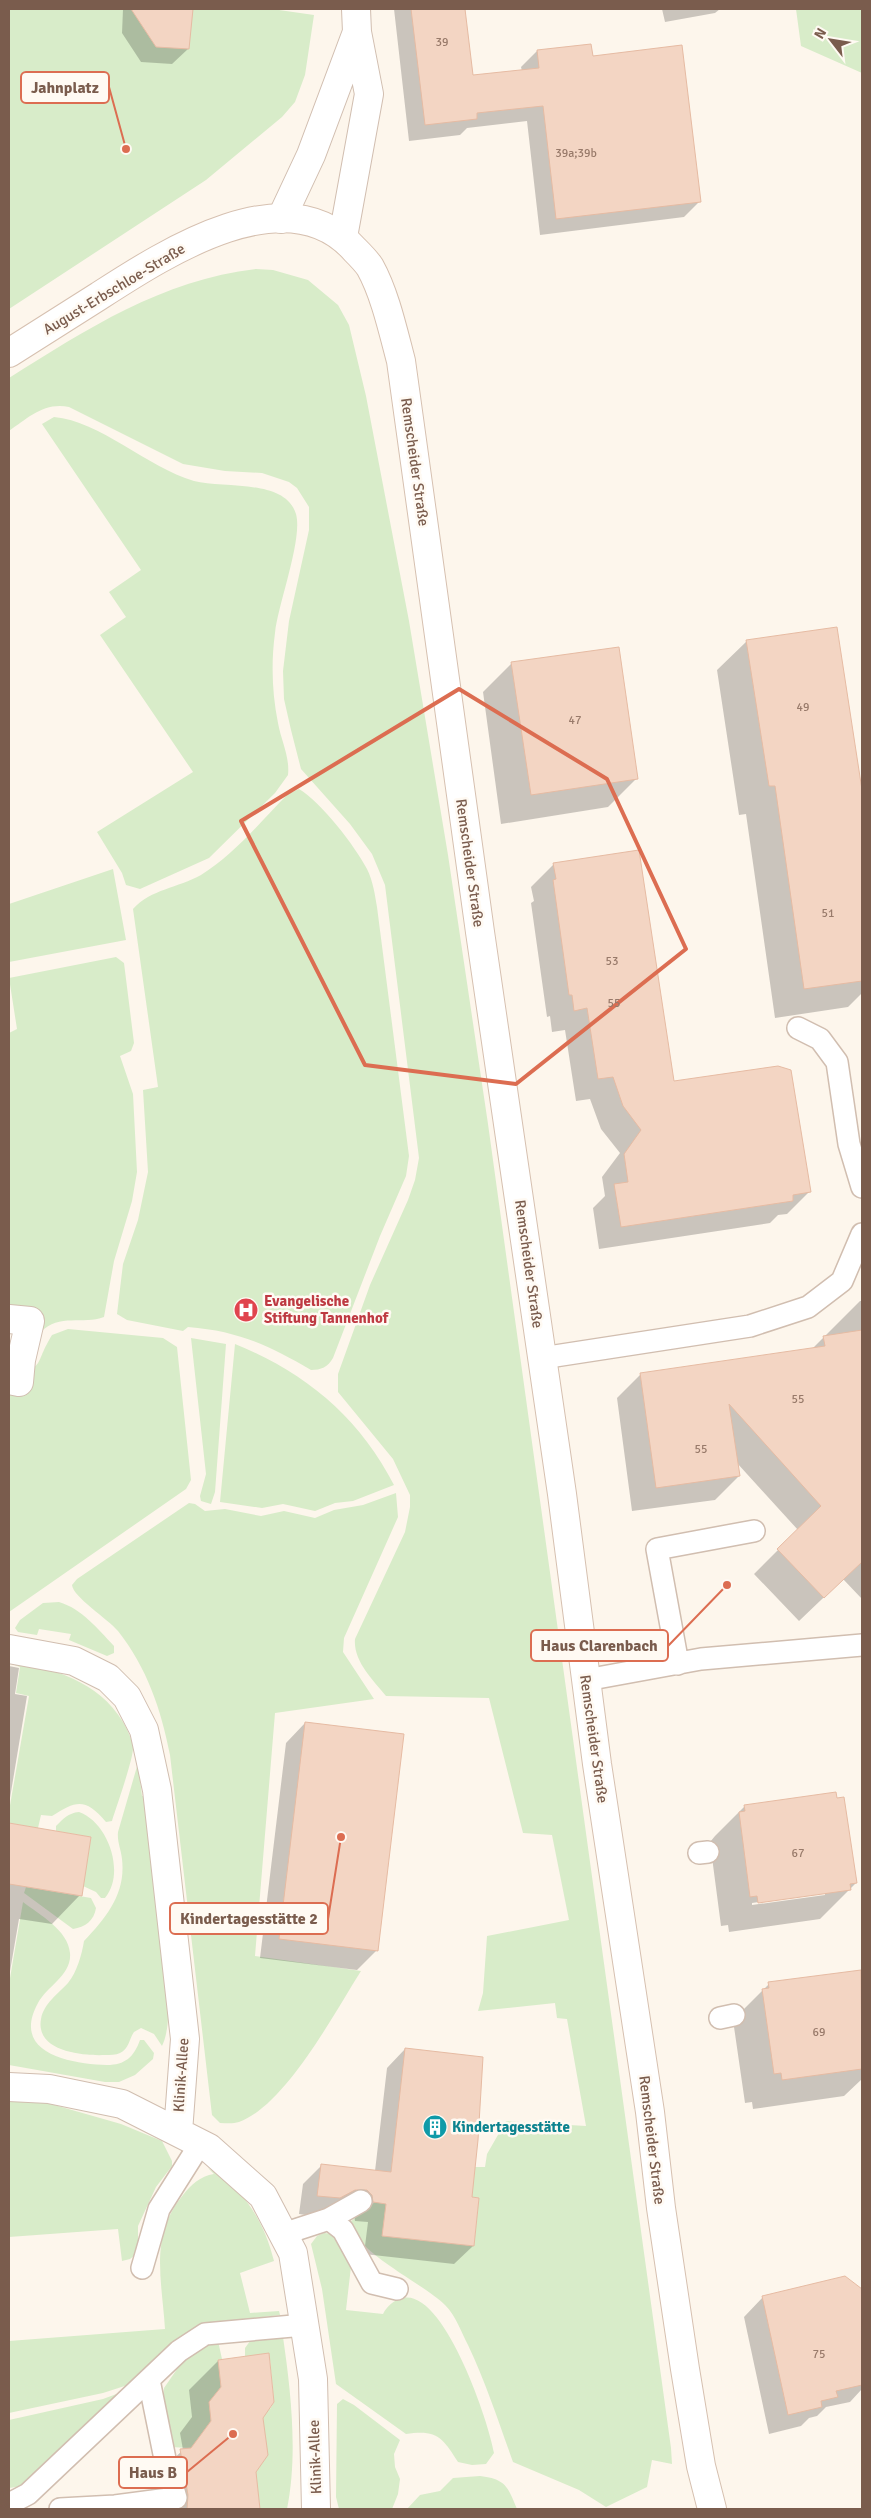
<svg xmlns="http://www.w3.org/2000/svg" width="871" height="2518" viewBox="0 0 871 2518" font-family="Signika,sans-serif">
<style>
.green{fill:#d8ecc9}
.shadow{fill:#0003;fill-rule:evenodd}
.building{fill:#f3d5c3;stroke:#e6bba3}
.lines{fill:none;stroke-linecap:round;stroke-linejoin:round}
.service-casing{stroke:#d1beb0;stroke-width:24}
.pedestrian-casing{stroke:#d1beb0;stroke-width:30}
.minor-casing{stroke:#d1beb0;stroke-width:30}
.secondary-casing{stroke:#d6c0b0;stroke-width:30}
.service{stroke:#fff;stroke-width:21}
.pedestrian{stroke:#fff;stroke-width:28}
.minor{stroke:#fff;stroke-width:28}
.secondary{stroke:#fff;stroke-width:28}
.marked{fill:none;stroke:#dc6d51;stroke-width:4;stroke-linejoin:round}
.labels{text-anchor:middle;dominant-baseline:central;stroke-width:5;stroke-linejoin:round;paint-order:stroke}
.number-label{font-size:12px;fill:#987a6a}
.street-label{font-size:15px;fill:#7a5c4d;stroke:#fffaf3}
.health-label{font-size:15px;font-weight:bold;fill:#be3a42;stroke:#fffaf3;text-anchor:start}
.culture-label{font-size:15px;font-weight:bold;fill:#0d838f;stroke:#fffaf3;text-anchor:start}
.leader{fill:none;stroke:#dc6d51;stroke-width:2}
.callout-dot{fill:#dc6d51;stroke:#fffaf3;stroke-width:2}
.callout{fill:#fffaf3;stroke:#dc6d51;stroke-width:2}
.callout-label{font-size:16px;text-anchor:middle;font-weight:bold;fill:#7a5c4d}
</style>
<rect width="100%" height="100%" fill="#fdf6ec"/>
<!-- green -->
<path class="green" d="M 9,9 L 272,9 L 314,15 L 305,75 L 295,102 L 282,117 L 206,180 L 9,309 Z
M 796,9 L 862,9 L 862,73 L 801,46 Z
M 256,269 L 273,270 L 308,280 L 338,305 L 349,325 L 366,396 L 409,621 L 448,855 L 488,1124 L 671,2448 L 672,2464 L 652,2460 L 647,2487 L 606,2507 L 579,2490 L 513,2462 C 499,2423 486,2383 468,2345 C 461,2332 456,2316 445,2305 C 423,2283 354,2252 350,2222 L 375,2202 L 386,2204 L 382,2236 L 474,2246 L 479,2198 L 467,2196 L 471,2167 L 485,2167 L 487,2154 L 506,2121 L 586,2126 L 567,2019 L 557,2018 L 555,2003 L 478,2011 L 483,1993 L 487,1936 L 569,1920 L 552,1835 L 523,1833 L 489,1698 L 386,1696 C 373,1680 353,1661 355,1639 L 405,1532 L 410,1507 L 410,1495 L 393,1459 L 338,1392 L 338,1374 L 370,1285 L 408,1200 L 415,1180 L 419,1158 L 385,885 L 372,854 L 350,824 L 301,769 L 291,730 L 284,699 L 283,671 L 289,621 L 309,530 L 309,507 L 297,488 L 289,482 L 262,473 L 225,471 L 183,464 L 69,407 C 44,402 28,418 9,431 L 9,378 C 87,329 162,280 256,269 Z
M 54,417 C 100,421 147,467 194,481 C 223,489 285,478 296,514 C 303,539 278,604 275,633 C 271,663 272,693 278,723 C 281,740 290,757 288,775 L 275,793 L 209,858 L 140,889 L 126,885 L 122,873 L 97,832 L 193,772 L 100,635 L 126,617 L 109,592 L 141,570 L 42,424 Z
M 299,789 C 321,802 355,846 367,869 C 373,881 375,895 377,907 L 409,1156 L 406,1176 L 380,1236 L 333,1358 C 328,1367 321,1370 311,1370 C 268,1345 238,1331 188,1327 L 183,1331 L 127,1320 L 117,1314 L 123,1264 L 138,1220 L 148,1172 L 143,1090 L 158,1087 L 133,909 C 151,889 178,888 201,875 C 234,855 261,821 288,794 Z
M 113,869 L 126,940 L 9,962 L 9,904 Z
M 116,957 L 124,963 L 134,1043 L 131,1051 L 120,1056 L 133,1094 L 137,1172 L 132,1201 L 114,1261 L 104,1317 C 83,1325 59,1313 41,1332 L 30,1322 L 9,1319 L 9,1033 L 17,1029 L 9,978 Z
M 68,1329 L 163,1338 L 177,1347 L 191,1480 L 186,1489 L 9,1612 L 9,1380 C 48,1364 33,1366 52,1335 Z
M 191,1338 L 226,1344 L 215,1492 L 211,1504 L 201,1501 L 200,1496 L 206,1474 Z
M 235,1344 C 305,1372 359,1417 394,1485 L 353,1501 L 335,1503 L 315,1511 L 283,1504 L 262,1508 L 220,1502 Z
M 396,1493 L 398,1517 L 344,1638 L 343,1652 L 374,1699 L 275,1713 L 255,1956 L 361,1971 C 335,2012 285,2106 239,2122 C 233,2124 226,2123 220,2123 L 212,2115 L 170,1755 C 161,1709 147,1668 118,1631 C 108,1619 73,1597 72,1585 L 77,1579 L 189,1503 L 195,1504 L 205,1511 L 225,1509 L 261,1516 L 284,1511 L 315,1518 L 334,1510 L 363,1505 Z
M 59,1602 C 82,1609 97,1628 114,1646 L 114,1653 L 107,1656 L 69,1640 L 71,1634 L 39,1629 L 37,1635 L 18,1632 L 15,1628 L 20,1620 L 43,1603 Z
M 9,1658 C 53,1670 98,1680 123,1722 C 127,1729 132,1739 133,1747 C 134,1757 116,1808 112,1821 L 106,1822 C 85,1797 76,1801 52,1816 L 41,1815 L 38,1828 L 9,1823 L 9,1811 L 29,1696 L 16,1693 L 20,1667 L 9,1663 Z
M 138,1763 L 142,1796 L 147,1796 C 151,1839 156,1882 160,1925 C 163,1958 176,2017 162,2046 L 154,2034 L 141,2028 L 134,2032 C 129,2039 129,2049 120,2053 C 116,2055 110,2055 105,2055 C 84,2056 35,2052 41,2019 C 44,2003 58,1994 68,1983 C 77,1972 82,1954 84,1941 C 107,1917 126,1893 122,1859 C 121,1849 117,1842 118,1832 Z
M 79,1812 C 108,1822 126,1873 105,1898 L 101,1898 L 96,1892 L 83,1886 L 91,1837 L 56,1831 L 56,1826 C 63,1819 68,1813 79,1812 Z
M 26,1887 L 91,1898 L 96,1908 C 94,1921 85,1927 73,1929 L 24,1893 Z
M 23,1902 C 40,1915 68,1930 70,1953 C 72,1975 47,1986 38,2003 C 10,2054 72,2064 107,2065 C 125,2065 134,2057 140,2040 L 144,2040 L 154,2053 L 153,2059 L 135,2075 L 119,2082 L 105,2082 L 9,2065 L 9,1984 Z
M 9,2095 L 30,2098 L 121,2124 L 162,2141 L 172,2161 L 172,2166 L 156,2187 L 138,2226 L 138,2245 L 135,2255 L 130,2259 L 122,2261 L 118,2229 L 9,2237 Z
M 208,2168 C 245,2190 264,2221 274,2261 L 240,2273 L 250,2313 L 279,2311 L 280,2315 L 228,2321 L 205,2327 L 140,2381 L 103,2393 L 9,2413 L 9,2341 L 165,2329 C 162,2280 149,2236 183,2195 C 191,2185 200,2176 214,2174 Z
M 324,2233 L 334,2234 L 352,2258 L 346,2310 L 383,2314 C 387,2306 394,2300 403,2298 C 444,2289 489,2422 494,2453 L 486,2464 L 472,2465 L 458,2462 C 443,2438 437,2429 406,2434 L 336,2384 L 322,2289 L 311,2244 L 317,2236 Z
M 253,2337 L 283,2337 C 291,2392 298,2455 287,2509 L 260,2509 L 255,2467 L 262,2410 L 270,2409 L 274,2402 L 270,2360 L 263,2354 L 245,2357 L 245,2348 Z
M 218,2341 L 222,2359 L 218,2360 L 221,2387 L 209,2402 L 211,2421 L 191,2448 L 169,2447 L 162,2405 L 164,2388 L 182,2362 L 200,2346 Z
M 130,2389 L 23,2486 L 9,2488 L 9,2420 L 103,2399 Z
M 343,2399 L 354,2405 L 400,2440 L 394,2454 L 395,2467 L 400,2479 L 398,2494 L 392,2509 L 339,2509 L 336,2497 L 337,2404 Z
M 480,2476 C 506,2479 508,2487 517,2509 L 407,2509 L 420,2495 L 440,2491 L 453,2478 Z"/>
<!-- shadow -->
<path class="shadow" d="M 123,9 L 192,9 L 188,49 L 172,64 L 141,62 L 122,33 Z
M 394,9 L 464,9 L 471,76 L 522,71 L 521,67 L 537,51 L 591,57 L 700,201 L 684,217 L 540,235 L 527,121 L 467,128 L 460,135 L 409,141 Z
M 662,9 L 720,9 L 715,13 L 665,22 Z
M 836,629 L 862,798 L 862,993 L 848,1007 L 775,1018 L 746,814 L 739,815 L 717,670 L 747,641 Z
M 512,663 L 637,778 L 608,807 L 501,824 L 483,692 Z
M 554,864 L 673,1082 L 810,1191 L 787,1214 L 778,1215 L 770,1223 L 599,1249 L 593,1208 L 605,1196 L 602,1177 L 620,1153 L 601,1129 L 590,1099 L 576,1101 L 565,1030 L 552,1032 L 550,1016 L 547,1017 L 531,903 L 534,901 L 531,887 Z
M 860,1301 L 862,1301 L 862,1599 L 843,1579 L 799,1621 L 754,1574 L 798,1530 L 737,1463 L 739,1476 L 715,1500 L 632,1511 L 617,1398 L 641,1374 L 812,1349 Z
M 9,1666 L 19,1668 L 15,1694 L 27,1696 L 9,1804 Z
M 305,1723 L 377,1950 L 357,1970 L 260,1958 L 286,1743 Z
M 836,1800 L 856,1883 L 820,1919 L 729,1932 L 728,1925 L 721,1926 L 710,1842 L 715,1836 L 745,1806 ZM 825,1892 L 825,1895 L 752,1905 L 752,1903 Z
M 9,1824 L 90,1838 L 80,1895 L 52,1924 L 19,1919 L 9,1977 Z
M 862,1976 L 862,2079 L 844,2096 L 753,2109 L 752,2102 L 745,2103 L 733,2020 L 769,1984 Z
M 405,2049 L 473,2246 L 454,2264 L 364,2254 L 368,2222 L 355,2221 L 354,2214 L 320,2217 L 299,2214 L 303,2184 L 322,2165 L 375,2171 L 387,2068 Z
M 845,2278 L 862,2291 L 862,2389 L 850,2402 L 826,2407 L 817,2416 L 809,2418 L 801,2426 L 769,2434 L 744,2317 L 763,2297 Z
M 218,2361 L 262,2418 L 254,2471 L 259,2509 L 157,2509 L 152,2479 L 183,2450 L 180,2433 L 192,2417 L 189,2390 Z"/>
<!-- building -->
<path class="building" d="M 131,9 L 193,9 L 189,49 L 156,47 Z
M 411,9 L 465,9 L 473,75 L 539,68 L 537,50 L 591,44 L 593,56 L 682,45 L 701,202 L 556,219 L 543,106 L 477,113 L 477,119 L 425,125 Z
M 837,627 L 862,790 L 862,981 L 804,989 L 775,786 L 769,786 L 746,640 Z
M 619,647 L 638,779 L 531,795 L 511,662 Z
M 639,850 L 674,1081 L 778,1066 L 791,1070 L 811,1192 L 793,1195 L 793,1201 L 621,1227 L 614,1184 L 628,1182 L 624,1154 L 641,1130 L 623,1106 L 613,1077 L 598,1079 L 587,1008 L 574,1011 L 572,995 L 569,995 L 553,880 L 556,879 L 553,863 Z
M 862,1330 L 862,1562 L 824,1598 L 777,1549 L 821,1506 L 729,1404 L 740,1476 L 656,1488 L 640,1373 L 825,1346 L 823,1336 Z
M 305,1722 L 404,1734 L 378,1951 L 279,1939 Z
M 836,1792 L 837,1798 L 844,1797 L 857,1883 L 850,1884 L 851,1890 L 758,1903 L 757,1896 L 750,1897 L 739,1812 L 745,1811 L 744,1805 Z
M 9,1823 L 91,1837 L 82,1896 L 9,1884 Z
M 861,1970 L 862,2069 L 782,2080 L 781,2073 L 774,2074 L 762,1989 L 769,1988 L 768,1982 Z
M 405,2048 L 483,2057 L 478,2140 L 472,2197 L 479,2198 L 474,2246 L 382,2236 L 386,2204 L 373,2202 L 372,2195 L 367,2190 L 355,2190 L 340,2198 L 317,2196 L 321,2164 L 391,2172 Z
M 845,2276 L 862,2289 L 862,2385 L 836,2391 L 838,2397 L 821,2401 L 822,2407 L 788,2415 L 762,2296 Z
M 269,2353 L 274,2402 L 263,2418 L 268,2455 L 256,2472 L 260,2509 L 187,2509 L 188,2495 L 180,2449 L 191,2448 L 211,2421 L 209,2402 L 221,2387 L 218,2360 Z"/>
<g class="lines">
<defs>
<path id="service" d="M 798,1028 L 820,1039 L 837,1062 L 849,1144 L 862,1187
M 542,1358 L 750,1326 L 808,1307 L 842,1281 L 862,1234
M 678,1664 L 657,1549 L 754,1531
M 586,1680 L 701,1659 L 862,1645
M 699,1853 L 708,1852
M 720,2018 L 734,2015
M 329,2219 L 343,2230 L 372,2283 L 397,2289
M 283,2234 L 329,2219 L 361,2201
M 142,2268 L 159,2209 L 200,2144
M 9,2504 L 28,2494 L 179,2351 L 205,2334 L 304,2325
M 60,2509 L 115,2506 L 176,2498 L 165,2459 L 149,2380"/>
<path id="pedestrian" d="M 9,1319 L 30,1321 L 21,1360 L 19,1382 L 9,1380"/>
<path id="minor" d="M 281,219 L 311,155 L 357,32
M 343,237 L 369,94 L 357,32 L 356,9
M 9,1649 L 74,1661 L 108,1678 L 127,1697 L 144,1730 L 157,1790 L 185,2039 L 178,2132
M 9,2087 L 49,2089 L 122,2104 L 209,2148 L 263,2196 L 293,2253 L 313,2379 L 316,2509"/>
<path id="secondary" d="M 9,353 C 39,334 69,315 99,296 C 164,254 288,173 355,250 C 360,255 366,261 370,267 C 385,294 393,331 401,361 L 480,932 L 562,1494 L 597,1764 L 650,2112 L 661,2208 L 685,2369 L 701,2466 L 712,2509"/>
</defs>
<!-- service casing -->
<use href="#service" class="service-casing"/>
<!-- pedestrian casing -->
<use href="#pedestrian" class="pedestrian-casing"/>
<!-- minor casing -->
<use href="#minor" class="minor-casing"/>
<!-- secondary casing -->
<use href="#secondary" class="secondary-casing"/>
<!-- service -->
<use href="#service" class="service"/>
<!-- pedestrian -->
<use href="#pedestrian" class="pedestrian"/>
<!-- minor -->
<use href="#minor" class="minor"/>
<!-- secondary -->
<use href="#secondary" class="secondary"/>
</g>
<!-- marked area -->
<path class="marked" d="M 459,689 L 607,779 L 686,949 L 516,1084 L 365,1065 L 241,821 Z"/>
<!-- icons -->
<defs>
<symbol id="hospital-disc" viewBox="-11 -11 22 22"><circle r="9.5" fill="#e0444e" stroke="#fffaf3"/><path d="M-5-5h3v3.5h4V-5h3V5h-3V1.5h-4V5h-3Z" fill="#fff"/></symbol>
<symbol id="building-disc" viewBox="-11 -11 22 22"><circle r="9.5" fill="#0f9aa8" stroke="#fffaf3"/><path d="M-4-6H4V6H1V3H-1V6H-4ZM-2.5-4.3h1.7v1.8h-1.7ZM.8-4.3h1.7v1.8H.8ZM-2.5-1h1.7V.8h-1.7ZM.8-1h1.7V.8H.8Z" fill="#fff"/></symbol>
</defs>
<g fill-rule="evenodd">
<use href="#hospital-disc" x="232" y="1296" width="28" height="28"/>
<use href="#building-disc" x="421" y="2113" width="28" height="28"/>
</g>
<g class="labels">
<!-- number labels -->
<g class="number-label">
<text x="442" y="42">39</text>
<text x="576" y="153">39a;39b</text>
<text x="803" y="707">49</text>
<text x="575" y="720">47</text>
<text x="828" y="913">51</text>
<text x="612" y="961">53</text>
<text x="614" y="1003">55</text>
<text x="798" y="1399">55</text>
<text x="701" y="1449">55</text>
<text x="798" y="1853">67</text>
<text x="819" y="2032">69</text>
<text x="819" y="2354">75</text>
</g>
<!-- street labels -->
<g class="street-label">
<text transform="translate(114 289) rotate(-31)">August-Erbschloe-Straße</text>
<text transform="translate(415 462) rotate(82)">Remscheider Straße</text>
<text transform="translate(470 863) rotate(82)">Remscheider Straße</text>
<text transform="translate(529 1264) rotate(82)">Remscheider Straße</text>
<text transform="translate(594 1739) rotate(82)">Remscheider Straße</text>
<text transform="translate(181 2075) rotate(-86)">Klinik-Allee</text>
<text transform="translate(652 2140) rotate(83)">Remscheider Straße</text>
<text transform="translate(315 2457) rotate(-92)">Klinik-Allee</text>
</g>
<!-- health labels -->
<g class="health-label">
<text x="264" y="1301">Evangelische<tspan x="264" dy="17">Stiftung Tannenhof</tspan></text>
</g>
<!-- culture labels -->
<g class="culture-label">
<text x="452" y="2127">Kindertagesstätte</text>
</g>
</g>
<!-- callouts -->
<path class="leader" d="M126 149L109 87M727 1585L668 1646M341 1837L328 1919M233 2434L187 2472"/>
<g class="callout-dot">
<circle cx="126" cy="149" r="5"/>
<circle cx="727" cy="1585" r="5"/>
<circle cx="341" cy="1837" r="5"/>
<circle cx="233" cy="2434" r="5"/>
</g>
<g class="callout">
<rect x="21" y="72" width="88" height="31" rx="5"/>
<rect x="531" y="1630" width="137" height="31" rx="5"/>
<rect x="170" y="1903" width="158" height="31" rx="5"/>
<rect x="119" y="2457" width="68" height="31" rx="5"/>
</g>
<g class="callout-label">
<text x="65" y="93">Jahnplatz</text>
<text x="599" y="1651">Haus Clarenbach</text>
<text x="249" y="1924">Kindertagesstätte 2</text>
<text x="153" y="2478">Haus B</text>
</g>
<!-- border -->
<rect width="871" height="2518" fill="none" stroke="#7a5c4d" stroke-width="20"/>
<!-- north arrow -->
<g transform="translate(831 40) rotate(301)" stroke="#fffaf3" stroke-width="4" paint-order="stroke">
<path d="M0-4L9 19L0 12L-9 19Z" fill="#7a5c4d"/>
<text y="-8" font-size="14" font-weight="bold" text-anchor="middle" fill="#7a5c4d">N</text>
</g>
</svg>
